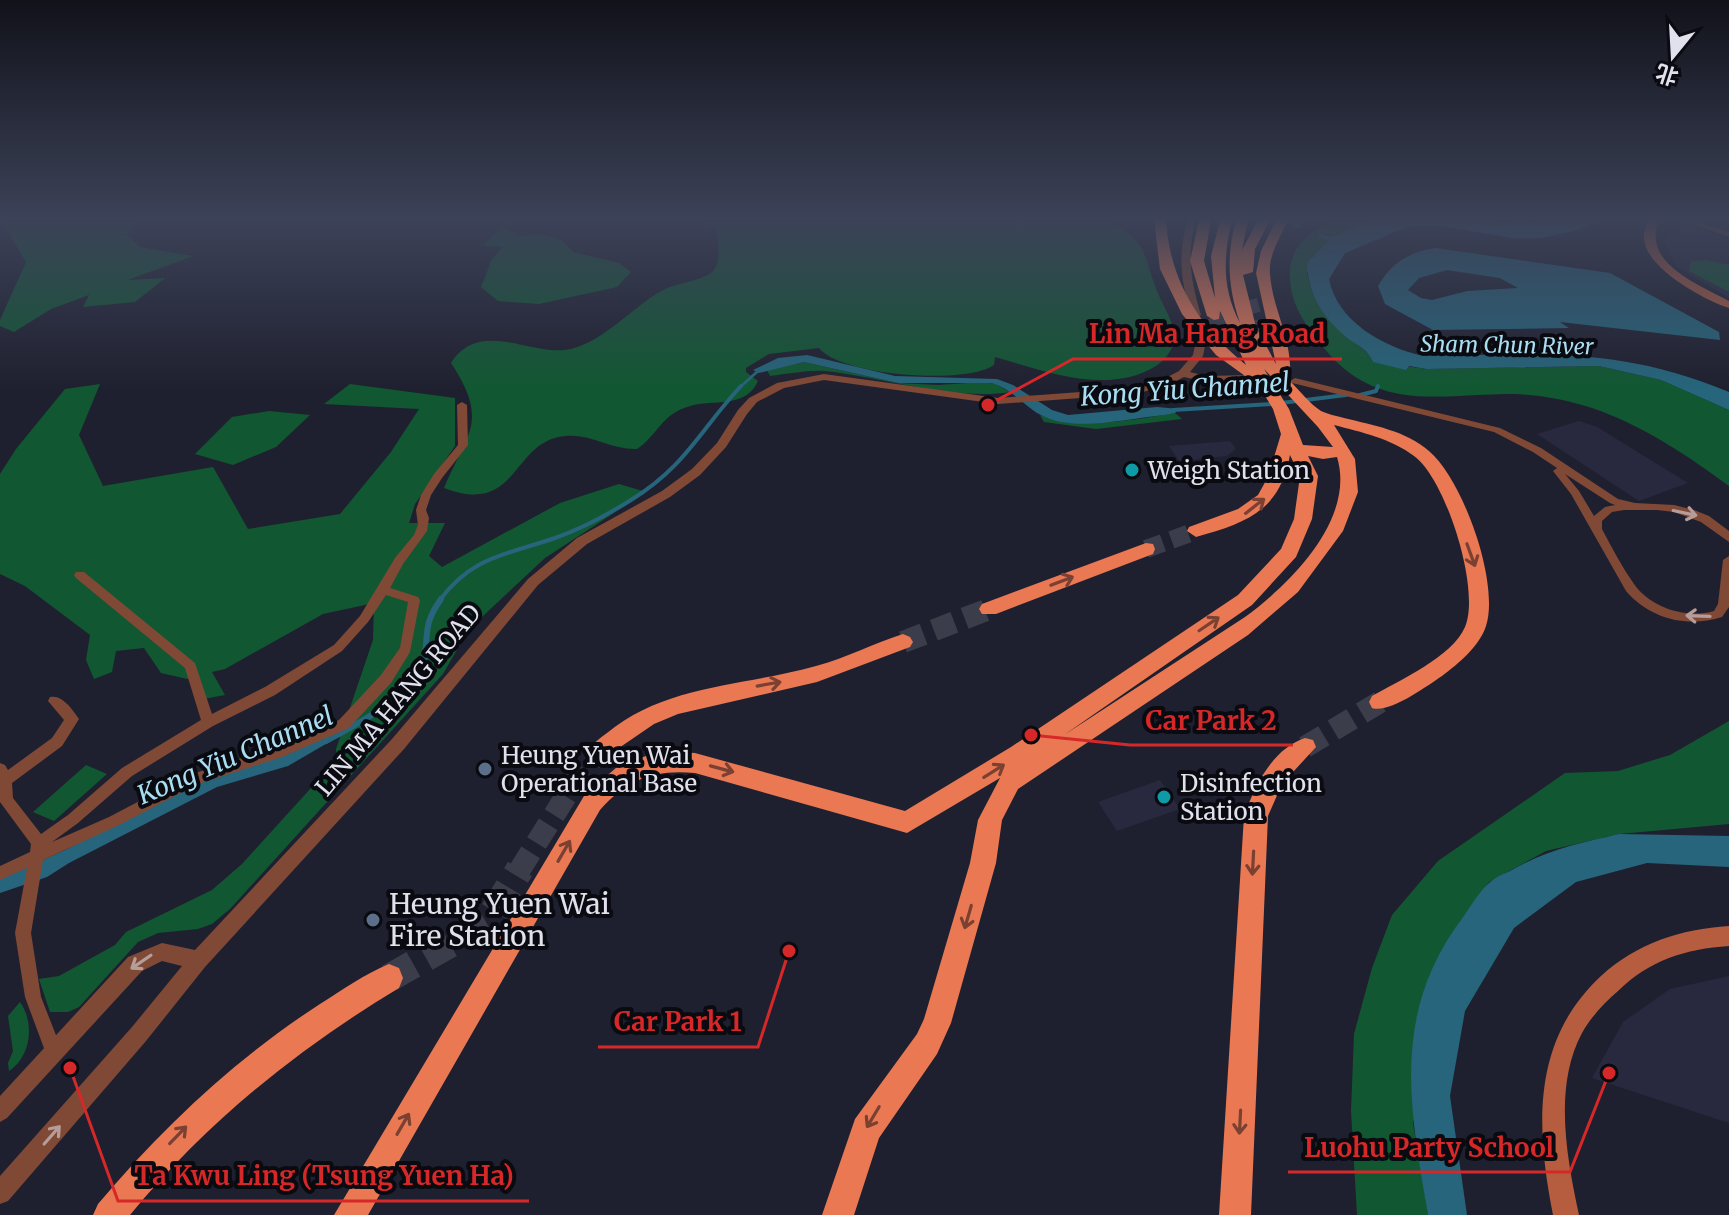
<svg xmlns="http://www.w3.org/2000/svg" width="1729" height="1215" viewBox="0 0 1729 1215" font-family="Merriweather,'Noto Sans SC',serif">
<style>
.built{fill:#28293e}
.green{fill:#115832}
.water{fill:#26657b;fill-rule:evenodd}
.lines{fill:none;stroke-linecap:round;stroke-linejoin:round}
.stream-far2{stroke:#26657b;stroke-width:3}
.stream-far1{stroke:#26657b;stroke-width:4}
.stream{stroke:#26657b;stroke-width:6}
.tertiary-tunnel{stroke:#3c3d4b;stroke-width:10;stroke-dasharray:10 5;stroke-linecap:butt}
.trunk-tunnel-far3{stroke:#3c3d4b;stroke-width:14;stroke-dasharray:14 7;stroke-linecap:butt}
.trunk-tunnel-far2{stroke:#3c3d4b;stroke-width:18;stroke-dasharray:18 9;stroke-linecap:butt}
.trunk-tunnel-far1{stroke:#3c3d4b;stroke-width:22;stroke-dasharray:22 11;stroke-linecap:butt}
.trunk-tunnel{stroke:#3c3d4b;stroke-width:28;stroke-dasharray:28 14;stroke-linecap:butt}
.minor{fill:#804936;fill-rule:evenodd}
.tertiary{fill:#804936;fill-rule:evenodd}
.secondary{fill:#b65d3f;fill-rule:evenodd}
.trunk{fill:#ea7853;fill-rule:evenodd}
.oneway{stroke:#7a4132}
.oneway2{stroke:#b59d9a}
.culture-dot{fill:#0f9aa8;stroke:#0a0a11;stroke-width:3}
.service-dot{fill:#5c6f8a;stroke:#0a0a11;stroke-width:3}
.labels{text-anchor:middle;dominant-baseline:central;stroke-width:8;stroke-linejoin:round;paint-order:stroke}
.far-water-label{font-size:22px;font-style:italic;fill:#a9ddf2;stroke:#0a0a11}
.poi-label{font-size:24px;fill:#e0e1ec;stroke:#0a0a11;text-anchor:start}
.street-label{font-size:24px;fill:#e0e1ec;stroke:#0a0a11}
.water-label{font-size:26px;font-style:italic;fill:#a9ddf2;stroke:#0a0a11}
.near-poi-label{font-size:28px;fill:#e0e1ec;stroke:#0a0a11;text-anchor:start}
.leader{fill:none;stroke:#d62828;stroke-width:3}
.callout-dot{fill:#d62828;stroke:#0a0a11;stroke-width:3}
.callout-label{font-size:26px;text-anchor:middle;font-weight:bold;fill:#d62828;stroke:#0a0a11;stroke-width:8;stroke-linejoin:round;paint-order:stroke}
</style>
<rect width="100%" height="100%" fill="#1f202f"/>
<!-- built -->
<path class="built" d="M 1687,225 L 1729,239 L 1729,298 L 1677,267 L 1664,241 Z
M 1579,421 L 1597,427 L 1688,483 L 1639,501 L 1537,434 Z
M 1230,441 L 1236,449 L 1227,456 L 1179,461 L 1169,446 Z
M 1160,780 L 1180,809 L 1117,831 L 1098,802 Z
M 1729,976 L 1729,1123 L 1592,1078 L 1623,1022 L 1670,989 Z"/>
<!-- green -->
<path class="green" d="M 9,220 L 138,220 L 126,234 L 140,247 L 193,256 L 128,280 L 165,278 L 135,302 L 83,307 L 89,295 L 51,309 L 14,332 L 0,326 L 0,320 L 26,262 L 4,225 Z
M 693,220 L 1107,221 C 1150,244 1141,250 1157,291 C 1162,304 1171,317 1174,331 C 1176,346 1168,358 1156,366 C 1108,396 1044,371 995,357 L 994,365 C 966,385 841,376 819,348 L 769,354 L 746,368 L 746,372 L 758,381 C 746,409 713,399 690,406 C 661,414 659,434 637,449 C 612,450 590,433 565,436 C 511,441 519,517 444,488 C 467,433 490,422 451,363 C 480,317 533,358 571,349 C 606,340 632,307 663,290 C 676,283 707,280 714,270 C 722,260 717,241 717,228 Z
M 1335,220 L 1375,220 L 1307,273 C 1313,302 1327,322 1351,340 C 1362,348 1367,351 1373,362 L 1427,369 L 1599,366 L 1661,380 L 1729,410 L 1729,486 C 1687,455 1642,425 1592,408 C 1567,400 1541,395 1514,394 C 1433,394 1372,415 1316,338 C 1300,317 1289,298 1290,271 C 1291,245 1313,229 1335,220 Z
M 502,226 L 519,236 C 540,232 560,234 573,252 L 619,263 L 631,272 L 617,287 L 539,304 L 498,301 L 481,287 L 492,259 L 503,247 L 483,246 Z
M 1706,260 L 1729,265 L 1729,292 L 1689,271 L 1691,261 Z
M 804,362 L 898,383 L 938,385 L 983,382 L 996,384 L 1010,392 C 955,401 881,377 825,371 C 807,370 788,374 770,376 L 767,370 Z
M 100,384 L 79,435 L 103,486 L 213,467 L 248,529 L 340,514 L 391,452 L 419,409 L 324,404 L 350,384 L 455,398 L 455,446 L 415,504 L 409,523 L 445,523 L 429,556 L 442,567 L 560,503 L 619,484 L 646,492 L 545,558 L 469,629 L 443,674 L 230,909 L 212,924 L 198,929 L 158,933 L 138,942 L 79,1007 L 68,1012 L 50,1012 L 39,979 L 59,976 L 115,945 L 126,932 L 212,890 L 242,864 L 311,788 L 324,778 L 339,791 L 336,749 L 373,640 L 374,603 L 323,614 L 225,669 L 212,672 L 225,695 L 198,700 L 192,680 L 161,673 L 144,648 L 116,651 L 112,672 L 94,679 L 86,660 L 90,635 L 25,586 L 0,574 L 0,474 L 16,449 L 65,389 Z
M 269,411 L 310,415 L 276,447 L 233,465 L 195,454 L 232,417 Z
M 1175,413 L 1182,419 L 1096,429 L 1044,422 L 1040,415 C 1080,430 1134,420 1175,413 Z
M 1729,721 L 1729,824 L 1619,834 L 1546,851 L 1489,882 L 1460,921 L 1413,1123 L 1428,1215 L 1357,1215 L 1351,1111 L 1354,1034 L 1372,968 L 1392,915 L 1438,861 L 1565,773 L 1618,771 L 1670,755 Z
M 86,765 L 107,774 L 54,821 L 33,812 Z
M 20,1002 C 35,1023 31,1057 9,1071 L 8,1063 L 13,1051 L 8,1016 Z"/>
<!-- water -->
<path class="water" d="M 1373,220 L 1471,220 L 1522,224 L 1556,220 L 1599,220 L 1578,230 L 1541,238 L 1512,238 L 1435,225 L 1407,227 L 1345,253 L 1329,279 C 1337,321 1383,347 1423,356 C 1537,354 1620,346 1729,392 L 1729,410 L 1661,380 L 1599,366 L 1427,369 L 1409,366 L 1406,370 L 1373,362 C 1367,350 1361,347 1350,340 C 1324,320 1308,295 1307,263 L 1332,237 Z
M 1436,248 L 1610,273 L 1719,332 L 1720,340 L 1560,322 L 1569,328 L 1433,330 L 1385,304 L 1378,286 C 1392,262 1409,252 1436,248 ZM 1447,270 L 1500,278 L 1518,288 L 1467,291 L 1432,300 L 1421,298 L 1408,290 L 1419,278 Z
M 807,355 L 895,376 L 997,379 L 1013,385 L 1052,410 L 1068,415 L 1157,407 L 1179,409 L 1175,413 L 1165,415 C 1128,418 1080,432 1045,417 C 1025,409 1013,388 991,383 L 898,383 L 804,362 L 759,373 L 753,370 L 778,358 Z
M 327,735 L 331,741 L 288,766 L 217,787 L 69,863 L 47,877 L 0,893 L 0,879 L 65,850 L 199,781 Z
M 1619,834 L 1729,836 L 1729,867 L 1647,863 L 1576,882 L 1514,928 L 1465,1011 L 1450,1096 L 1467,1215 L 1428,1215 C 1409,1105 1391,1013 1463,917 C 1471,906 1479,892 1489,883 C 1494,878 1503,874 1510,871 C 1549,849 1577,844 1619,834 Z"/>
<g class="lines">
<!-- stream-far2 -->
<path class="stream-far2" d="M 1298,220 L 1295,225 L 1300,227
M 1319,235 L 1333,240
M 739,388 L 758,371"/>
<!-- stream-far1 -->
<path class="stream-far1" d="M 1360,395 L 1376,391 L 1378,386
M 1173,410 L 1273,404 L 1346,395
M 439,601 C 472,556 506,555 555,538 C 581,529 607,515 631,500 C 686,466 700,430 741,386"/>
<!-- stream -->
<path class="stream" d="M 326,741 C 352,727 416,694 423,664 C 430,635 421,627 441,599"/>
<!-- tertiary-tunnel -->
<path class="tertiary-tunnel" d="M 1235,330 L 1250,330 L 1263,336 L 1265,342 C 1252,349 1240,347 1231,335 Z"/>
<!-- trunk-tunnel-far3 -->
<path class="trunk-tunnel-far3" d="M 1250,300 L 1260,334
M 1214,316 L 1220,328 L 1231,335"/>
<!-- trunk-tunnel-far2 -->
<path class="trunk-tunnel-far2" d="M 1146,549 L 1196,531"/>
<!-- trunk-tunnel-far1 -->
<path class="trunk-tunnel-far1" d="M 903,642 L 989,609
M 1305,747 L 1380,702
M 519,871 L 581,772 L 597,754"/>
<!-- trunk-tunnel -->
<path class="trunk-tunnel" d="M 389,978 L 487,923 L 520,869"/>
<!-- minor -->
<path class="minor" d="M 1682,220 L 1693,220 L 1729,232 L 1729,237 Z
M 1295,378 L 1500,428 L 1541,448 L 1618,499 L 1635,503 L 1674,505 L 1694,510 L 1709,516 L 1729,531 L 1729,542 L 1701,522 L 1674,512 L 1657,510 L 1624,510 L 1612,512 L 1602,521 L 1602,529 C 1612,548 1622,567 1634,584 C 1651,608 1686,619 1714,611 L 1718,604 L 1723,560 L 1729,556 L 1729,607 L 1722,617 C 1687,628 1650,619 1626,591 L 1571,494 L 1553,471 L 1557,468 L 1533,452 L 1494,432 L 1292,383 L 1290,381 ZM 1565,474 L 1610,503 L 1615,505 L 1605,507 L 1594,516 L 1579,491 Z
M 462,402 L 467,405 L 468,445 L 442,478 L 431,495 L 426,510 L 429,518 L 427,531 L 403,564 L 390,588 L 418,597 L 420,600 L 410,652 L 391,683 L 349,728 L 282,757 L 198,784 L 119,825 L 43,860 L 31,933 L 41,997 L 63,1053 L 60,1059 L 54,1062 L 48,1059 L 25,997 L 15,933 L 27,868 L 0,880 L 0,866 L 30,852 L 31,844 L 0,802 L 0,763 L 5,765 L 8,770 L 52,738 L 64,720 L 48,701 L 50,697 C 62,694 73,710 79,719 L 62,746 L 12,783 L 13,798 L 41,834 L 68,815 L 122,768 L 201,720 L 185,668 L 76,578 L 74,575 L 76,572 L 84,572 L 195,663 L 212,714 L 265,687 L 334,645 L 360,616 L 395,558 L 414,535 L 418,525 L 416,510 L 421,495 L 434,474 L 458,445 L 457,405 ZM 386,595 L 408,602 L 400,648 L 381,675 L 339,720 L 273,748 L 189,775 L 109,817 L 52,842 L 78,823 L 132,776 L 213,726 L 275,695 L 342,651 L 368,622 Z"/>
<!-- tertiary -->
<path class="tertiary" d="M 1188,220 L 1196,220 C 1186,253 1191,282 1201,315 L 1196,318 L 1191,315 C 1181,282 1177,253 1188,220 Z
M 1202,333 L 1207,336 L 1203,356 L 1190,372 L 1206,376 L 1250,375 L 1254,376 L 1254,380 L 1206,382 L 1184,377 L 1166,386 L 1135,394 L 998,404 L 824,380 L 784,388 L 757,402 L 747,414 L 726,447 L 700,475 L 670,497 L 587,544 L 538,585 L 404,749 L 205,967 L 146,1041 L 8,1201 L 0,1204 L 0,1176 L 132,1027 L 182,966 L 162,961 L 142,971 L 7,1118 L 0,1122 L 0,1096 L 128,957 L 162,943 L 195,950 L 392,739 L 528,579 L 577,538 L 662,491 L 692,469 L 717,443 L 738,410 L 749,398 L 777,383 L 824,374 L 998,398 L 1135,388 L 1158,382 L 1179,371 L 1193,355 L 1197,336 Z"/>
<!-- secondary -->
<path class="secondary" d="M 1649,220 L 1659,220 C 1641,263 1698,284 1729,301 L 1729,308 C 1704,300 1652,271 1645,244 C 1642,235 1645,229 1649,220 Z
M 1729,926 L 1729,946 C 1685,949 1650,960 1618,991 C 1604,1003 1591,1017 1582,1033 C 1553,1087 1567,1159 1579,1215 L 1553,1215 C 1536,1128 1531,1041 1601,976 C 1637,943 1681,929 1729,926 Z"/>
<!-- trunk -->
<path class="trunk" d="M 1154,220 L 1166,220 C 1170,282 1199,326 1246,365 L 1220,311 L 1219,319 L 1214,320 L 1207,316 L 1190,261 L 1199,220 L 1211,220 L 1204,261 L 1215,298 L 1211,256 L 1220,220 L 1232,220 C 1223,257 1222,289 1240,323 C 1228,288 1226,256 1236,220 L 1248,220 L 1242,250 L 1258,220 L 1270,220 L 1255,249 L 1253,272 L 1243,275 L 1256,327 L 1276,364 L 1256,273 L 1261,251 L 1276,220 L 1288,220 C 1281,236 1268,255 1270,274 C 1273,313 1293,337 1290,381 C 1299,390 1310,404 1321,411 C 1327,414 1337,416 1344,418 C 1372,425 1407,431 1429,451 C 1463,480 1500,583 1486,626 C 1479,647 1459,663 1442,676 C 1427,686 1389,714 1372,708 L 1369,702 L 1372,696 C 1400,680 1452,657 1465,627 C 1481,590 1446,479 1414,456 C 1392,439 1361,432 1334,425 L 1355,459 L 1358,492 L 1343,531 L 1298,592 L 1248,635 L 1018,789 L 1002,820 L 996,863 L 951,1023 L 937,1054 L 879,1138 L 854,1215 L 822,1215 L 855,1119 L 917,1034 L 924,1019 L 970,863 L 978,820 L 1000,778 L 907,833 L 695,773 C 655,769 627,779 600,810 L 368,1215 L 334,1215 L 584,796 L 617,767 L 651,754 L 680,752 L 695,753 L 905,811 L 1011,747 L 1238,595 L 1281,549 L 1294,519 L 1300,476 L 1290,455 C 1280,511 1246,523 1196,537 L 1187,531 L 1189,527 L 1238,509 L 1258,495 L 1268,477 L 1281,434 L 1273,409 L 1259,386 L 1216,355 L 1182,314 L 1160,269 ZM 1264,369 L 1318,427 L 1333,447 L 1303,445 L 1289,409 ZM 1308,456 L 1323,459 L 1337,457 C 1356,519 1290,584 1245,617 L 1064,735 L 1252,605 L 1296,557 L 1312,519 L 1318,476 Z
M 1146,543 L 1153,544 L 1155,549 L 1153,554 L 996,614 L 982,614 L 979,609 L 982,604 Z
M 903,634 L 910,637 L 913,642 L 910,647 L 817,682 L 678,714 L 654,724 L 597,763 L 589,761 L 586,754 C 590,745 599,739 607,733 C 666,684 746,686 816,666 C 846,658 874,643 903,634 Z
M 1305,738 L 1313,740 L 1316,747 L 1282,784 L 1268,816 L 1251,1215 L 1219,1215 L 1244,816 C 1255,786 1272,749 1305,738 Z
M 389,964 L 399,968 L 403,978 L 399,988 C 296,1050 207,1122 130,1215 L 93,1215 L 98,1204 C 163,1127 235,1059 320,1004 C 342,990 365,974 389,964 Z"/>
</g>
<!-- one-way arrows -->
<defs><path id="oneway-shaft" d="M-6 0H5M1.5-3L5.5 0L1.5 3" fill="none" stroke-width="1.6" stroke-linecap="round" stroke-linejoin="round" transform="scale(2)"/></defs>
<g class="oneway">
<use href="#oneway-shaft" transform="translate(1255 506) rotate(-38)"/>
<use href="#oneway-shaft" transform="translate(1471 555) rotate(70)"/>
<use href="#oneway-shaft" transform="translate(1062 581) rotate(-21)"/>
<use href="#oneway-shaft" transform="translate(1209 624) rotate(-34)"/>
<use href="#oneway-shaft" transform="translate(769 684) rotate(-10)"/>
<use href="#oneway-shaft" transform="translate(722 769) rotate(15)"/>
<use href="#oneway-shaft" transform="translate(994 771) rotate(-32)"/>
<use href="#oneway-shaft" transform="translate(564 851) rotate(-60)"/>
<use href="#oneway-shaft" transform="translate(1253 863) rotate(93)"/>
<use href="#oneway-shaft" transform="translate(968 917) rotate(106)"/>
<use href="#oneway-shaft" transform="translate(873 1117) rotate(121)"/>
<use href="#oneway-shaft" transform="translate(1240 1122) rotate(93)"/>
<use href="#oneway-shaft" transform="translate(403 1124) rotate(-60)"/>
<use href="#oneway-shaft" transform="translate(178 1135) rotate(-46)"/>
</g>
<g class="oneway2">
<use href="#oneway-shaft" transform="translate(1685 513) rotate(12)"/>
<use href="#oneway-shaft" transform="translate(1698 616) rotate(-178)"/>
<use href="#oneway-shaft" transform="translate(141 962) rotate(146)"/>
<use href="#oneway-shaft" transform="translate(52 1135) rotate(-49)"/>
</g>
<!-- sky -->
<linearGradient id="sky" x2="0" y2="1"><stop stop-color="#11121a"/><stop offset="0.56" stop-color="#3c4258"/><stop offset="1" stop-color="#3c4258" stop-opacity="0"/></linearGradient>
<rect width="1729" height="390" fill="url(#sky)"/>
<!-- markers -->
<g class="culture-dot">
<circle cx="1132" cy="470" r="8"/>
<circle cx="1164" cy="797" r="8"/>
</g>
<g class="service-dot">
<circle cx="485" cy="769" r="8"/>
<circle cx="373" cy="920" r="8"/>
</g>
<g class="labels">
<!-- far-water labels -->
<g class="far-water-label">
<text transform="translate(1507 345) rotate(1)">Sham Chun River</text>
</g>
<!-- poi labels -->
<g class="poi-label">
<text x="1148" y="470">Weigh Station</text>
<text x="501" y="755">Heung Yuen Wai<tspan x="501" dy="28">Operational Base</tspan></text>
<text x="1180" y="783">Disinfection<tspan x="1180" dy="28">Station</tspan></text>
</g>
<!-- street labels -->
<g class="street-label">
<text transform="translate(398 700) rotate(-50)">LIN MA HANG ROAD</text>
</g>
<!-- water labels -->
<g class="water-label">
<text transform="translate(1185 389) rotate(-4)">Kong Yiu Channel</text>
<text transform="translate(235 755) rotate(-23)">Kong Yiu Channel</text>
</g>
<!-- near-poi labels -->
<g class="near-poi-label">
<text x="389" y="904">Heung Yuen Wai<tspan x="389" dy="32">Fire Station</tspan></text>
</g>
</g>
<!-- callouts -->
<path class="leader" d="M988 405L1073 359H1342M1031 735L1130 745H1293M789 951L758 1047H598M1609 1073L1570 1172H1288M70 1068L118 1201H529"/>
<g class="callout-dot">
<circle cx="988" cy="405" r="8"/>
<circle cx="1031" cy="735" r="8"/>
<circle cx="789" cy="951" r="8"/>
<circle cx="1609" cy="1073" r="8"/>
<circle cx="70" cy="1068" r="8"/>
</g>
<g class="callout-label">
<text x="1207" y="343">Lin Ma Hang Road</text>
<text x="1211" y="730">Car Park 2</text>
<text x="678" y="1031">Car Park 1</text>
<text x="1429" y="1157">Luohu Party School</text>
<text x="324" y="1185">Ta Kwu Ling (Tsung Yuen Ha)</text>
</g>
<!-- north arrow -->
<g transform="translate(1673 56) rotate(198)" stroke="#0a0a11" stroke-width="6" paint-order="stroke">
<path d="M0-6L14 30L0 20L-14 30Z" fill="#e0e1ec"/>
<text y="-12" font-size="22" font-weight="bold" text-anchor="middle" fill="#e0e1ec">北</text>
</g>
</svg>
